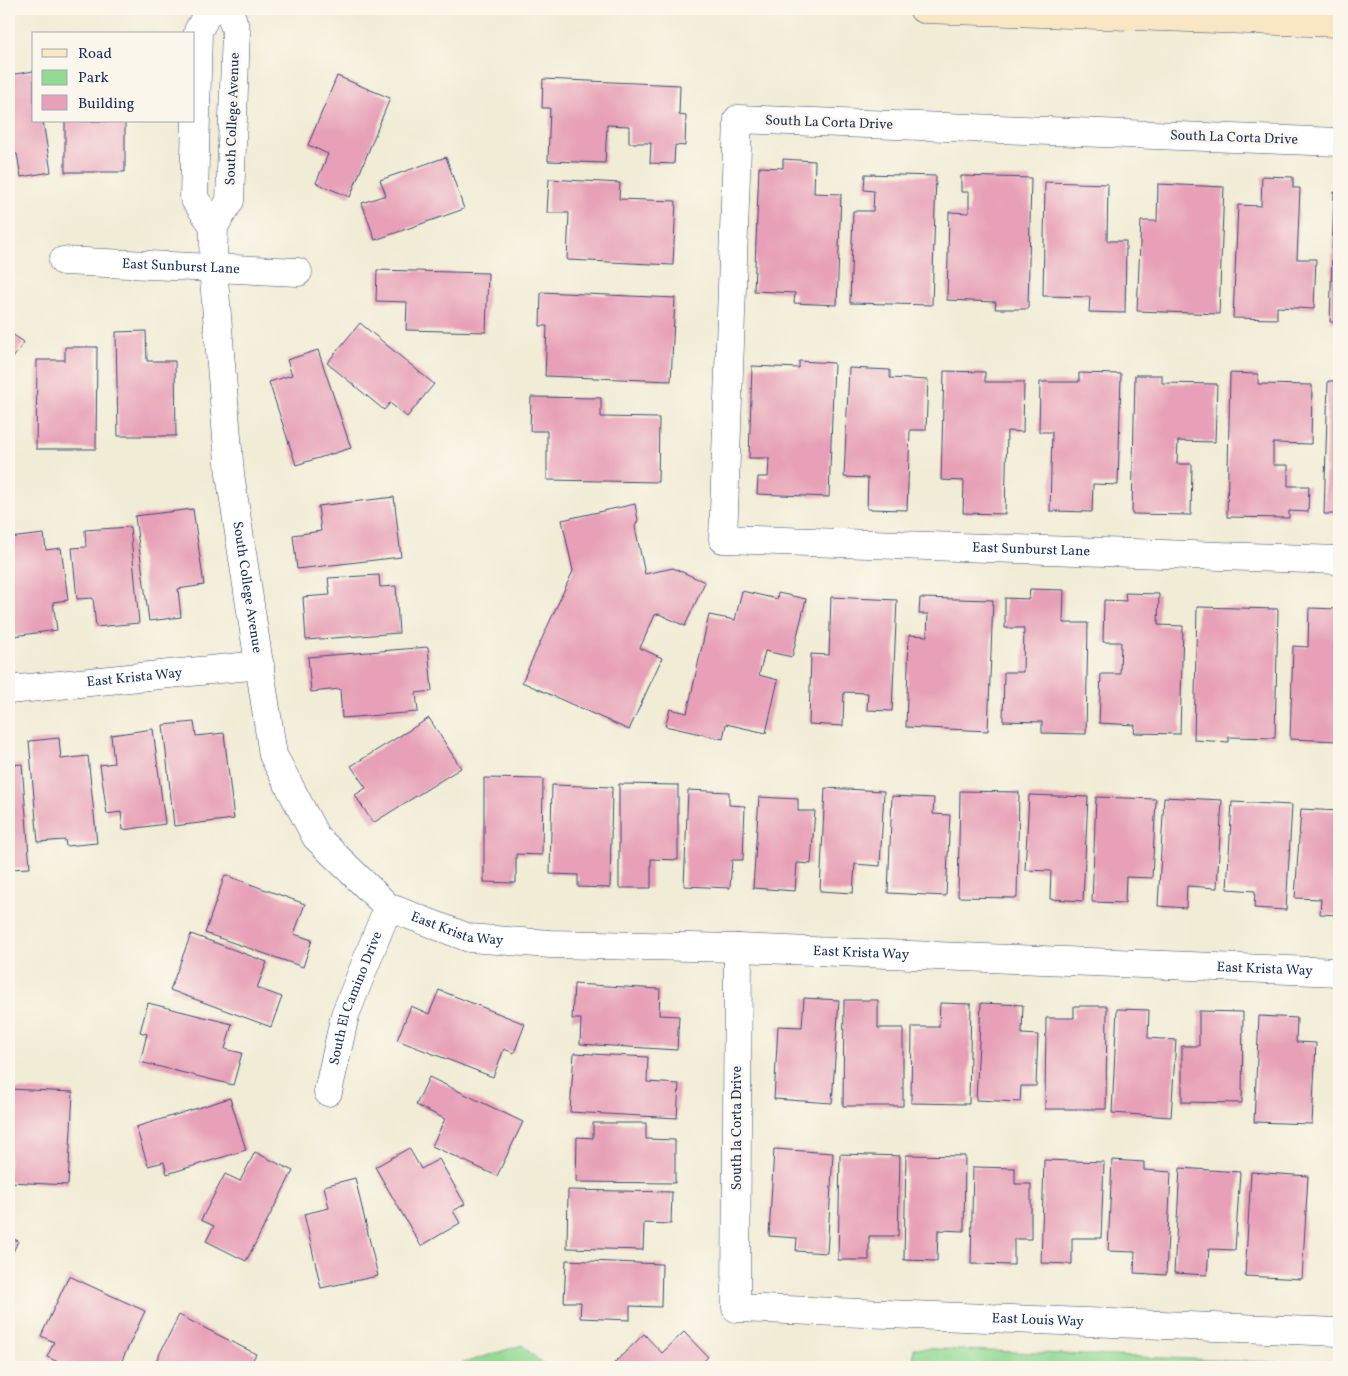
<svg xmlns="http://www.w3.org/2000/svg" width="1348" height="1376" viewBox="0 0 1348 1376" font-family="Vollkorn,serif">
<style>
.green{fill:#93da94;stroke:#578479}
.building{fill:#e7a0b7}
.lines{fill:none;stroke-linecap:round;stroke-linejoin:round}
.street-casing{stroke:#3b4b70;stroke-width:29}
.secondary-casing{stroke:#3b4b70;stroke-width:29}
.street{stroke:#fff;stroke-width:28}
.secondary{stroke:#f9e7c3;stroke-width:28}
.labels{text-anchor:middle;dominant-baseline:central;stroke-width:5;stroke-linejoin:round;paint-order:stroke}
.street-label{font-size:14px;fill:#1b2f5e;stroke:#fbf7ec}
</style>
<rect width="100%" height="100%" fill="#fbf7ec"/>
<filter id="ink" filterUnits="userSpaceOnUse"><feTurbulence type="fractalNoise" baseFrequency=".02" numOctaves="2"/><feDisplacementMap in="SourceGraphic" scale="10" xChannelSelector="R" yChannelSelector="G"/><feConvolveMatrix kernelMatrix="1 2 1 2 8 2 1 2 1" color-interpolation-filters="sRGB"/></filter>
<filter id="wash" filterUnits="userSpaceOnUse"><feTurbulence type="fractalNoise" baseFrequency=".0096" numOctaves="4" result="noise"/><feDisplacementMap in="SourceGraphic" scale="20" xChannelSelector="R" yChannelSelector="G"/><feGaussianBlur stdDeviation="1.12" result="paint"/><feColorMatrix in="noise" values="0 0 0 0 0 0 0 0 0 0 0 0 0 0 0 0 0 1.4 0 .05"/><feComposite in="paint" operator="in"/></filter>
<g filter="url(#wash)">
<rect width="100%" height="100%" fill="#f1ecd5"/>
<!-- green -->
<path class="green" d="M 522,1345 L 546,1367 L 450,1367 Z
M 914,1348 L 1339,1365 L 1339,1367 L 913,1367 Z"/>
<g id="blocks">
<!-- building -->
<path class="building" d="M 34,71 L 34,121 L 43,121 L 51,172 L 21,177 L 17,154 L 9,155 L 9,75 Z
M 337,76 L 390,98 L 350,197 L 316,183 L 328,154 L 308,145 Z
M 543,79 L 680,85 L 679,115 L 686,116 L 685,146 L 675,145 L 674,164 L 650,163 L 651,143 L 629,143 L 629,126 L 607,125 L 605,163 L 548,161 L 550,108 L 542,108 Z
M 65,121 L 125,121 L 125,172 L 65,172 Z
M 446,157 L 464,209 L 375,240 L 362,203 L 386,195 L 380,180 Z
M 783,159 L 815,161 L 814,193 L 841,194 L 837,305 L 794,303 L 795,293 L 754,291 L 759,167 L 783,168 Z
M 865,174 L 936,176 L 932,305 L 850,303 L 853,211 L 873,211 L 874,191 L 864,190 Z
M 961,176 L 1031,178 L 1028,309 L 995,309 L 996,302 L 947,300 L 949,212 L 969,213 L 969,192 L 961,192 Z
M 1262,176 L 1293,177 L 1293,188 L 1300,188 L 1297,259 L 1316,259 L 1314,309 L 1277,307 L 1277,319 L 1233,318 L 1238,205 L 1261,206 Z
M 549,179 L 620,183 L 619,199 L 676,201 L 673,265 L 567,260 L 569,213 L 547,213 Z
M 1045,182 L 1108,184 L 1107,241 L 1126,241 L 1125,313 L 1089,312 L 1090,297 L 1043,296 Z
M 1158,184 L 1224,187 L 1219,314 L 1137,311 L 1141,221 L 1157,221 Z
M 1334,192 L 1339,193 L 1339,322 L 1330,322 Z
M 377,270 L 488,273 L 486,332 L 406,330 L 407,302 L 376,301 Z
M 541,292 L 675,298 L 671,381 L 545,376 L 547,326 L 540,326 Z
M 360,323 L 434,384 L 407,417 L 390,403 L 384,410 L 327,363 Z
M 146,331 L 147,361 L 175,361 L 176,436 L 118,436 L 116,332 Z
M 9,332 L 24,342 L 9,364 Z
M 65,347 L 97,347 L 96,449 L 36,449 L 37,360 L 65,360 Z
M 318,350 L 351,448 L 296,465 L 269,382 L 292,375 L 287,360 Z
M 799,361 L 834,363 L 829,497 L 757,494 L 758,477 L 768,477 L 769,458 L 749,458 L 752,366 L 799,368 Z
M 849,368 L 890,370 L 890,378 L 928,380 L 926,430 L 910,430 L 907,510 L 867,509 L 868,478 L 844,477 Z
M 944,371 L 985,372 L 985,382 L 1024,382 L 1023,432 L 1007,431 L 1005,514 L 963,513 L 964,481 L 941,480 Z
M 1079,373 L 1121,374 L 1118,485 L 1093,484 L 1092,512 L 1050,511 L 1052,432 L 1039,432 L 1040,382 L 1079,382 Z
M 1230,373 L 1258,374 L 1258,384 L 1312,385 L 1311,444 L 1273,443 L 1273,465 L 1288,465 L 1288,486 L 1309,486 L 1308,512 L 1289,511 L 1289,518 L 1227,517 Z
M 9,375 L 14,379 L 9,386 Z
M 1135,375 L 1162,375 L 1162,383 L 1217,384 L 1215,442 L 1178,441 L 1177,464 L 1192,464 L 1191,515 L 1132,514 Z
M 1328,381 L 1339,381 L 1339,514 L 1324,514 Z
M 531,397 L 601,398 L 601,417 L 659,418 L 658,482 L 547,480 L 547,431 L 530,431 Z
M 394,497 L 401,557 L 297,569 L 293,535 L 321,531 L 318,506 Z
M 635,504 L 638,520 L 635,527 L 645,574 L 673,568 L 705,582 L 685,626 L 659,614 L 655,615 L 640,648 L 662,658 L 629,730 L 522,682 L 573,571 L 562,520 Z
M 193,509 L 204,585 L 178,589 L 181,617 L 149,621 L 135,516 Z
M 130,527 L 139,623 L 96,627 L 93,598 L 77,599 L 72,548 L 86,547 L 85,530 Z
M 44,534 L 46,550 L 61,548 L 68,600 L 53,602 L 57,630 L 14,636 L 9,597 L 9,538 Z
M 379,575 L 380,587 L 396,586 L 399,633 L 306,640 L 303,597 L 330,595 L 328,578 Z
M 1030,589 L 1064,590 L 1063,623 L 1088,623 L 1086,734 L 1042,733 L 1042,722 L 1003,721 L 1004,672 L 1023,672 L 1024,628 L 1005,628 L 1005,598 L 1029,599 Z
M 742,591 L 777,599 L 778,593 L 806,599 L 792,657 L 765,651 L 759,675 L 778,680 L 766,733 L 726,724 L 723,739 L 665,726 L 670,709 L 687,713 L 709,615 L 735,620 Z
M 1125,593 L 1159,594 L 1158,625 L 1183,626 L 1180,734 L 1134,733 L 1135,725 L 1099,723 L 1101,674 L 1120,674 L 1121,642 L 1103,642 L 1104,600 L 1126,601 Z
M 831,597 L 897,600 L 892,711 L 867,710 L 868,693 L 844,692 L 843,726 L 809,724 L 811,654 L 829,655 Z
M 920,598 L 993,600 L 988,731 L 906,727 L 909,635 L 927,636 L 928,614 L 919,614 Z
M 1197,607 L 1278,609 L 1275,738 L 1229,737 L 1229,742 L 1194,740 Z
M 1309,608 L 1339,609 L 1339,741 L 1290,739 L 1293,646 L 1308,647 Z
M 428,647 L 432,691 L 416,693 L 418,712 L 342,718 L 340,689 L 311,692 L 308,657 Z
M 429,718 L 461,768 L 373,823 L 355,795 L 366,788 L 351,766 Z
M 194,722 L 196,736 L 224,733 L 234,819 L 174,826 L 163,725 Z
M 153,729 L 165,824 L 123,830 L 121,812 L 107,814 L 100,765 L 114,763 L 111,735 Z
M 59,738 L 61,759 L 88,756 L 97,843 L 66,846 L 65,840 L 38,842 L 29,741 Z
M 22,764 L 30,868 L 9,869 L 9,765 Z
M 484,778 L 543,779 L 542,855 L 516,854 L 516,883 L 484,882 Z
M 619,784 L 678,785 L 678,860 L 651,859 L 651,888 L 619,888 Z
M 552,785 L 612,787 L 610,888 L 578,887 L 578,875 L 550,874 Z
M 825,788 L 884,791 L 880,866 L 855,864 L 853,893 L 820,891 Z
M 688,790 L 729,792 L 729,805 L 745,806 L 743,860 L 732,860 L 730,888 L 684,886 Z
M 960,791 L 1019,792 L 1017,898 L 958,897 Z
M 1029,795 L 1088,797 L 1083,901 L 1050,899 L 1051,871 L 1025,870 Z
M 892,796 L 934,798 L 933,814 L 950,815 L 946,896 L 888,893 Z
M 759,797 L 798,799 L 798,811 L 815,811 L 811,864 L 797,863 L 795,891 L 753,888 Z
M 1096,797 L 1156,799 L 1152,878 L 1126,877 L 1125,903 L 1092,902 Z
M 1164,797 L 1222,800 L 1217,888 L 1187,886 L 1186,908 L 1158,906 Z
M 1232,802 L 1292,805 L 1286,910 L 1254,908 L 1255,891 L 1227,889 Z
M 1301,809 L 1339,811 L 1339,915 L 1320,914 L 1321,899 L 1295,898 Z
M 225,875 L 305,904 L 294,934 L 312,940 L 303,967 L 205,933 Z
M 191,934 L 267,962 L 257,988 L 282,997 L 271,1027 L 170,990 Z
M 574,984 L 660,989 L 659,1015 L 679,1016 L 677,1050 L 580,1044 L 581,1019 L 572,1019 Z
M 439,990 L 525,1024 L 514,1053 L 504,1049 L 493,1077 L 397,1040 L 411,1006 L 429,1014 Z
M 804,998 L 839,1000 L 832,1103 L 774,1099 L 778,1026 L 802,1027 Z
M 844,1000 L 878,1000 L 878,1028 L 903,1028 L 903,1106 L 843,1106 Z
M 148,1003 L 232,1024 L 225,1049 L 242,1053 L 233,1085 L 140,1062 L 147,1034 L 140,1032 Z
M 940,1003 L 971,1004 L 969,1104 L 911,1103 L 912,1027 L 939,1027 Z
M 981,1003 L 1023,1005 L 1022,1034 L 1038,1035 L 1036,1086 L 1021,1086 L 1020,1102 L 976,1100 Z
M 1074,1006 L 1107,1006 L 1106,1109 L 1045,1109 L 1046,1018 L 1074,1018 Z
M 1117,1009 L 1149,1010 L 1148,1038 L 1176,1040 L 1171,1117 L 1112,1113 Z
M 1199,1011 L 1243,1012 L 1242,1103 L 1182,1102 L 1182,1046 L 1199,1046 Z
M 1259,1016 L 1297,1018 L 1296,1042 L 1316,1043 L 1312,1124 L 1254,1122 Z
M 574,1053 L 648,1057 L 647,1082 L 679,1084 L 677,1118 L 570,1112 Z
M 429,1077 L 523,1122 L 497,1176 L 432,1146 L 445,1119 L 416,1105 Z
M 9,1089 L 73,1092 L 68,1185 L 9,1182 Z
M 230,1098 L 246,1150 L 167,1174 L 164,1162 L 148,1166 L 136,1127 Z
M 593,1123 L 646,1123 L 646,1139 L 675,1140 L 675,1183 L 576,1182 L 577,1137 L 593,1138 Z
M 409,1148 L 421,1169 L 439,1159 L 465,1204 L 453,1211 L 460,1223 L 421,1246 L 375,1167 Z
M 774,1149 L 833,1153 L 827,1253 L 796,1251 L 797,1238 L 769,1236 Z
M 255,1152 L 293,1171 L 246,1261 L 206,1241 L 214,1226 L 201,1220 L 225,1174 L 240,1181 Z
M 840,1154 L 900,1156 L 898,1236 L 869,1236 L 869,1260 L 838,1260 Z
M 906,1155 L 965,1156 L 964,1231 L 938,1230 L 937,1261 L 904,1260 Z
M 1044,1160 L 1104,1162 L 1101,1238 L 1072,1238 L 1072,1264 L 1041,1263 Z
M 1112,1160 L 1144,1162 L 1144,1170 L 1171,1172 L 1166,1275 L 1134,1273 L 1135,1252 L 1108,1251 Z
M 973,1167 L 1015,1168 L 1015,1184 L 1031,1184 L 1031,1239 L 1014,1239 L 1014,1265 L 971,1264 Z
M 1180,1168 L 1240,1172 L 1235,1250 L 1209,1249 L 1207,1275 L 1174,1273 Z
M 1251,1172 L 1308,1176 L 1302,1279 L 1245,1276 Z
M 355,1178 L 378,1276 L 321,1288 L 304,1214 L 329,1208 L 324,1186 Z
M 568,1190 L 672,1192 L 671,1224 L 644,1223 L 643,1250 L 567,1248 Z
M 9,1237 L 18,1241 L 9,1261 Z
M 566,1260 L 662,1264 L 661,1307 L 630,1306 L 630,1320 L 580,1318 L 581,1302 L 564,1302 Z
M 69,1276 L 145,1311 L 119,1367 L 69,1367 L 47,1357 L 54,1342 L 41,1336 Z
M 179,1315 L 256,1354 L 249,1367 L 153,1367 Z
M 684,1332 L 708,1357 L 697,1367 L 610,1367 L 644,1334 L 662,1353 Z
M 847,1365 L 883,1366 L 883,1367 L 847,1367 Z"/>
</g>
</g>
<g filter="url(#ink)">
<use href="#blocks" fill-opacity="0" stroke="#3b4b70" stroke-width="1"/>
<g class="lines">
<defs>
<g id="street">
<path d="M 210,9 L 198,31 L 194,198 L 214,226"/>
<path id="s1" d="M 229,9 L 236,31 L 230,201 L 214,226 L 213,267 L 230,474 L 273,755 L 316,837 L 388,907 L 469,938 L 550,944 L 738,948 L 1339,972"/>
<path id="s2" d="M 1339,142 L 738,119 L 723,539 L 1339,560"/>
<path id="s3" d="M 63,261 L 298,272"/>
<path id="s4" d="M 9,690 L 260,665"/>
<path id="s5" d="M 738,948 L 736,1308 L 1339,1332"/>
<path id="s6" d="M 328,1092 L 345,1015 L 388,907"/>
</g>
<path id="secondary" d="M 923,9 L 1339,23"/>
</defs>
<!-- street casing -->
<use href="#street" class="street-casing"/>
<!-- secondary casing -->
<use href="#secondary" class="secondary-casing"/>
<!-- street -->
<use href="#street" class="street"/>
<!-- secondary -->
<use href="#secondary" class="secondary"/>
</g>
</g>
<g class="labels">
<!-- street labels -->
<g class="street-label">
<text transform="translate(233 119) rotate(-88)">South College Avenue</text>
<text transform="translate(829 123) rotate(2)">South La Corta Drive</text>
<text transform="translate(1234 138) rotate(2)">South La Corta Drive</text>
<text stroke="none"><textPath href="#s3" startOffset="118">East Sunburst Lane</textPath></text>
<text stroke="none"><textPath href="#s2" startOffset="1330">East Sunburst Lane</textPath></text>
<text stroke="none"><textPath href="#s1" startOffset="586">South College Avenue</textPath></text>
<text stroke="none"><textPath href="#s4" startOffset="126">East Krista Way</textPath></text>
<text stroke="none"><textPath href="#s1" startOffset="1022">East Krista Way</textPath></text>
<text stroke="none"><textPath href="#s1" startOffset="1428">East Krista Way</textPath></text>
<text stroke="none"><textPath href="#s1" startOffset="1832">East Krista Way</textPath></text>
<text stroke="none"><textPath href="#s6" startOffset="98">South El Camino Drive</textPath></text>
<text transform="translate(737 1128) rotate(-90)">South la Corta Drive</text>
<text stroke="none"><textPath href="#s5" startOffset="662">East Louis Way</textPath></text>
</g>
</g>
<!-- margin -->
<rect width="1348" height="1376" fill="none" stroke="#fbf7ec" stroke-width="30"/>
<!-- legend -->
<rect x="32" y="32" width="162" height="90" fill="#fbf7ec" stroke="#a1a7b3"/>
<rect x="42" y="49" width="25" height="8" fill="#f9e7c3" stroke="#a1a7b3"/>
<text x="78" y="58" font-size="15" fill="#1b2f5e">Road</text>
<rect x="42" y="70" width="25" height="15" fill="#93da94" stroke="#a1a7b3"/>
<text x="78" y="82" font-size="15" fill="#1b2f5e">Park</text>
<rect x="42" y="95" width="25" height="15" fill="#e7a0b7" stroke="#a1a7b3"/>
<text x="78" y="108" font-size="15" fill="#1b2f5e">Building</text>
</svg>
